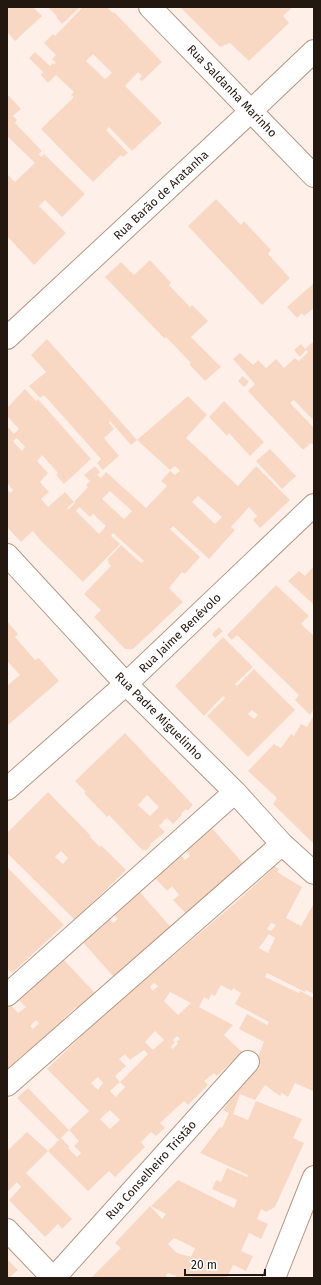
<svg xmlns="http://www.w3.org/2000/svg" width="321" height="1285" viewBox="0 0 321 1285" font-family="'Fira Sans',sans-serif">
<style>
.building{fill:#f9d8c3;fill-rule:evenodd}
.lines{fill:none;stroke-linecap:round;stroke-linejoin:round}
.minor-casing{stroke:#b69783;stroke-width:24}
.minor{stroke:#fff;stroke-width:22}
.labels{text-anchor:middle;dominant-baseline:central;stroke-width:3.5;stroke-linejoin:round;paint-order:stroke}
.street-label{font-size:12px;fill:#231810;stroke:#fff}
</style>
<rect width="100%" height="100%" fill="#fef0e8"/>
<!-- building -->
<path class="building" d="M 7,7 L 33,7 L 42,16 L 15,41 L 7,32 Z
M 48,7 L 80,7 L 62,24 L 56,17 L 57,16 Z
M 80,7 L 107,7 L 113,13 L 114,12 L 162,62 L 142,81 L 139,79 L 142,76 L 138,72 L 125,86 L 162,123 L 132,151 L 109,127 L 106,130 L 128,153 L 123,157 L 121,155 L 93,182 L 41,129 L 74,97 L 71,95 L 74,92 L 56,75 L 48,83 L 41,75 L 43,72 L 29,58 L 35,52 L 50,66 L 53,63 L 54,64 L 56,63 L 52,59 L 56,55 L 44,43 L 53,34 L 55,36 L 82,8 ZM 93,54 L 112,73 L 105,79 L 86,61 Z
M 180,7 L 293,7 L 283,16 L 289,23 L 249,61 L 230,43 L 220,47 Z
M 7,94 L 21,109 L 13,116 L 17,120 L 15,123 L 42,151 L 39,154 L 41,157 L 44,154 L 85,194 L 62,217 L 45,200 L 39,206 L 66,233 L 34,265 L 7,236 L 7,174 L 15,182 L 35,163 L 7,136 Z
M 216,199 L 241,225 L 244,221 L 271,250 L 268,254 L 289,277 L 289,279 L 262,305 L 188,226 Z
M 150,260 L 171,283 L 169,285 L 190,307 L 192,305 L 208,321 L 191,337 L 221,367 L 205,381 L 189,364 L 191,363 L 166,337 L 165,339 L 105,277 L 121,262 L 134,275 Z
M 314,283 L 314,308 L 304,316 L 302,313 L 297,318 L 287,307 Z
M 47,339 L 137,440 L 188,396 L 207,415 L 186,438 L 238,486 L 256,466 L 290,500 L 260,528 L 253,520 L 257,516 L 249,507 L 231,527 L 235,530 L 209,559 L 173,526 L 170,529 L 200,557 L 185,574 L 182,572 L 169,588 L 183,602 L 133,649 L 125,649 L 94,617 L 101,610 L 84,594 L 111,566 L 108,563 L 109,562 L 107,560 L 121,545 L 141,563 L 144,561 L 113,533 L 111,536 L 120,544 L 83,582 L 40,540 L 33,531 L 21,542 L 7,527 L 7,489 L 10,493 L 13,490 L 7,483 L 7,426 L 14,434 L 19,429 L 7,416 L 7,408 L 25,389 L 36,401 L 38,399 L 91,459 L 64,484 L 56,475 L 58,473 L 42,455 L 37,461 L 48,473 L 40,482 L 49,492 L 41,499 L 48,507 L 65,492 L 74,502 L 67,508 L 69,509 L 75,503 L 74,502 L 88,487 L 86,485 L 90,481 L 84,475 L 95,466 L 100,472 L 97,475 L 101,478 L 106,472 L 146,508 L 167,486 L 161,481 L 170,471 L 175,475 L 180,471 L 175,466 L 170,470 L 169,469 L 137,440 L 131,445 L 110,421 L 109,423 L 114,429 L 104,438 L 119,456 L 103,470 L 97,463 L 101,459 L 44,395 L 40,398 L 29,386 L 46,372 L 31,355 ZM 17,438 L 25,447 L 22,451 L 13,441 ZM 110,491 L 132,511 L 124,519 L 102,499 ZM 198,496 L 222,517 L 215,524 L 192,502 ZM 79,507 L 90,517 L 93,514 L 106,526 L 99,534 L 76,511 Z
M 314,341 L 314,421 L 294,400 L 290,403 L 314,428 L 314,445 L 311,443 L 303,450 L 248,391 L 255,384 L 233,359 L 240,353 L 253,365 L 258,360 L 266,368 L 276,359 L 284,368 L 295,358 L 299,361 L 308,352 L 306,350 L 300,357 L 294,350 L 301,344 L 305,349 Z
M 243,376 L 249,382 L 244,387 L 238,381 Z
M 224,401 L 264,442 L 250,456 L 229,433 L 227,436 L 209,417 Z
M 270,449 L 296,476 L 282,489 L 256,461 Z
M 314,566 L 314,605 L 288,581 L 299,571 L 305,576 Z
M 276,585 L 309,616 L 301,624 L 314,636 L 314,709 L 310,715 L 295,700 L 299,695 L 237,635 L 232,640 L 227,635 Z
M 7,621 L 18,634 L 15,637 L 35,660 L 39,658 L 59,681 L 7,726 L 7,686 L 20,675 L 7,661 Z
M 219,627 L 223,631 L 215,638 L 212,634 Z
M 223,637 L 253,667 L 235,684 L 237,686 L 254,669 L 295,710 L 248,757 L 207,716 L 225,698 L 223,696 L 204,716 L 175,686 ZM 252,710 L 258,715 L 254,719 L 248,714 Z
M 314,715 L 314,844 L 273,804 L 277,798 L 248,771 L 274,744 L 281,748 L 291,734 L 294,736 L 301,724 L 307,727 Z
M 125,733 L 193,805 L 187,811 L 186,809 L 181,814 L 182,815 L 173,824 L 167,818 L 159,826 L 165,832 L 150,844 L 151,845 L 146,851 L 144,849 L 143,851 L 109,815 L 107,817 L 84,793 L 86,792 L 75,781 ZM 147,795 L 159,807 L 150,816 L 138,805 Z
M 48,792 L 91,836 L 90,837 L 100,847 L 101,845 L 126,870 L 75,920 L 7,853 L 7,833 ZM 61,851 L 68,858 L 63,864 L 55,857 Z
M 210,826 L 249,870 L 192,920 L 173,900 L 179,895 L 172,886 L 167,891 L 154,877 L 180,854 L 185,860 L 190,856 L 185,849 Z
M 274,866 L 279,869 L 277,872 L 302,887 L 286,918 L 301,926 L 314,903 L 314,994 L 306,990 L 305,992 L 267,973 L 265,977 L 299,993 L 300,991 L 314,998 L 314,1090 L 313,1091 L 295,1083 L 288,1097 L 282,1093 L 280,1096 L 265,1085 L 255,1100 L 240,1094 L 233,1114 L 248,1120 L 256,1101 L 302,1119 L 293,1138 L 304,1143 L 275,1207 L 266,1212 L 261,1209 L 257,1219 L 268,1224 L 261,1239 L 249,1233 L 241,1251 L 253,1256 L 246,1271 L 233,1265 L 227,1278 L 179,1278 L 168,1273 L 165,1278 L 91,1278 L 121,1248 L 115,1243 L 150,1206 L 162,1219 L 166,1214 L 151,1206 L 178,1180 L 234,1208 L 237,1200 L 212,1189 L 216,1180 L 221,1182 L 227,1168 L 247,1177 L 248,1175 L 200,1153 L 220,1127 L 222,1128 L 229,1113 L 223,1110 L 255,1063 L 264,1042 L 239,1029 L 247,1014 L 267,1025 L 269,1022 L 235,1004 L 241,993 L 233,988 L 232,991 L 221,985 L 215,996 L 211,994 L 209,1000 L 204,997 L 199,1007 L 233,1025 L 224,1035 L 242,1052 L 217,1076 L 214,1073 L 204,1081 L 208,1085 L 188,1105 L 184,1101 L 160,1123 L 165,1128 L 156,1136 L 151,1132 L 141,1142 L 145,1147 L 115,1177 L 109,1171 L 88,1191 L 48,1151 L 59,1140 L 17,1098 L 28,1088 L 69,1130 L 61,1138 L 70,1147 L 68,1148 L 77,1157 L 81,1153 L 74,1146 L 79,1141 L 69,1130 L 89,1111 L 47,1069 L 122,997 L 159,968 L 234,904 L 268,873 ZM 271,923 L 276,925 L 271,931 L 267,929 ZM 269,934 L 275,938 L 268,953 L 259,948 ZM 154,983 L 158,986 L 153,991 L 150,987 ZM 170,992 L 191,1003 L 178,1015 L 164,1001 ZM 155,1031 L 164,1040 L 153,1050 L 145,1042 ZM 177,1036 L 180,1039 L 176,1042 L 178,1043 L 173,1049 L 171,1047 L 175,1042 L 173,1040 ZM 144,1050 L 148,1054 L 120,1082 L 125,1087 L 116,1097 L 110,1091 L 120,1082 L 115,1076 L 126,1066 L 119,1059 L 125,1054 L 130,1060 ZM 98,1077 L 103,1083 L 98,1090 L 91,1083 ZM 110,1110 L 120,1120 L 110,1129 L 100,1119 ZM 174,1238 L 195,1248 L 191,1257 L 177,1253 L 168,1244 Z
M 7,867 L 64,925 L 12,973 L 7,968 Z
M 138,890 L 176,933 L 119,983 L 81,940 L 108,917 L 113,923 L 118,919 L 112,913 Z
M 61,957 L 97,995 L 79,1011 L 76,1007 L 63,1019 L 66,1022 L 31,1055 L 27,1051 L 15,1062 L 19,1065 L 7,1076 L 7,1001 L 18,1013 L 26,1007 L 13,994 ZM 36,1020 L 39,1023 L 33,1029 L 30,1026 Z
M 27,1132 L 48,1151 L 26,1173 L 72,1219 L 62,1229 L 58,1224 L 45,1237 L 9,1200 L 21,1187 L 17,1182 L 7,1192 L 7,1151 Z
M 7,1259 L 18,1270 L 9,1278 L 7,1278 Z"/>
<g class="lines">
<defs>
<path id="minor" d="M 150,7 L 314,176
M 7,338 L 251,111 L 314,51
M 7,555 L 126,684 L 235,792 L 282,844 L 314,873
M 7,789 L 126,684 L 314,505
M 7,995 L 235,792
M 7,1085 L 282,844
M 7,1230 L 53,1278
M 54,1278 L 248,1062
M 274,1278 L 314,1177"/>
</defs>
<!-- minor casing -->
<use href="#minor" class="minor-casing"/>
<!-- minor -->
<use href="#minor" class="minor"/>
</g>
<g class="labels">
<!-- street labels -->
<g class="street-label">
<text transform="translate(232 91) rotate(46)">Rua Saldanha Marinho</text>
<text transform="translate(161 195) rotate(-43)">Rua Barão de Aratanha</text>
<text transform="translate(180 633) rotate(-44)">Rua Jaime Benévolo</text>
<text transform="translate(159 716) rotate(45)">Rua Padre Miguelinho</text>
<text transform="translate(151 1170) rotate(-48)">Rua Conselheiro Tristão</text>
</g>
</g>
<!-- border -->
<rect width="321" height="1285" fill="none" stroke="#231810" stroke-width="16"/>
<!-- scale -->
<path d="M185 1269v6h80v-6" fill="none" stroke="#231810" stroke-width="2"/>
<text x="191" y="1269" font-size="12" fill="#231810" stroke="#ffffff" stroke-width="3" paint-order="stroke">20 m</text>
</svg>
